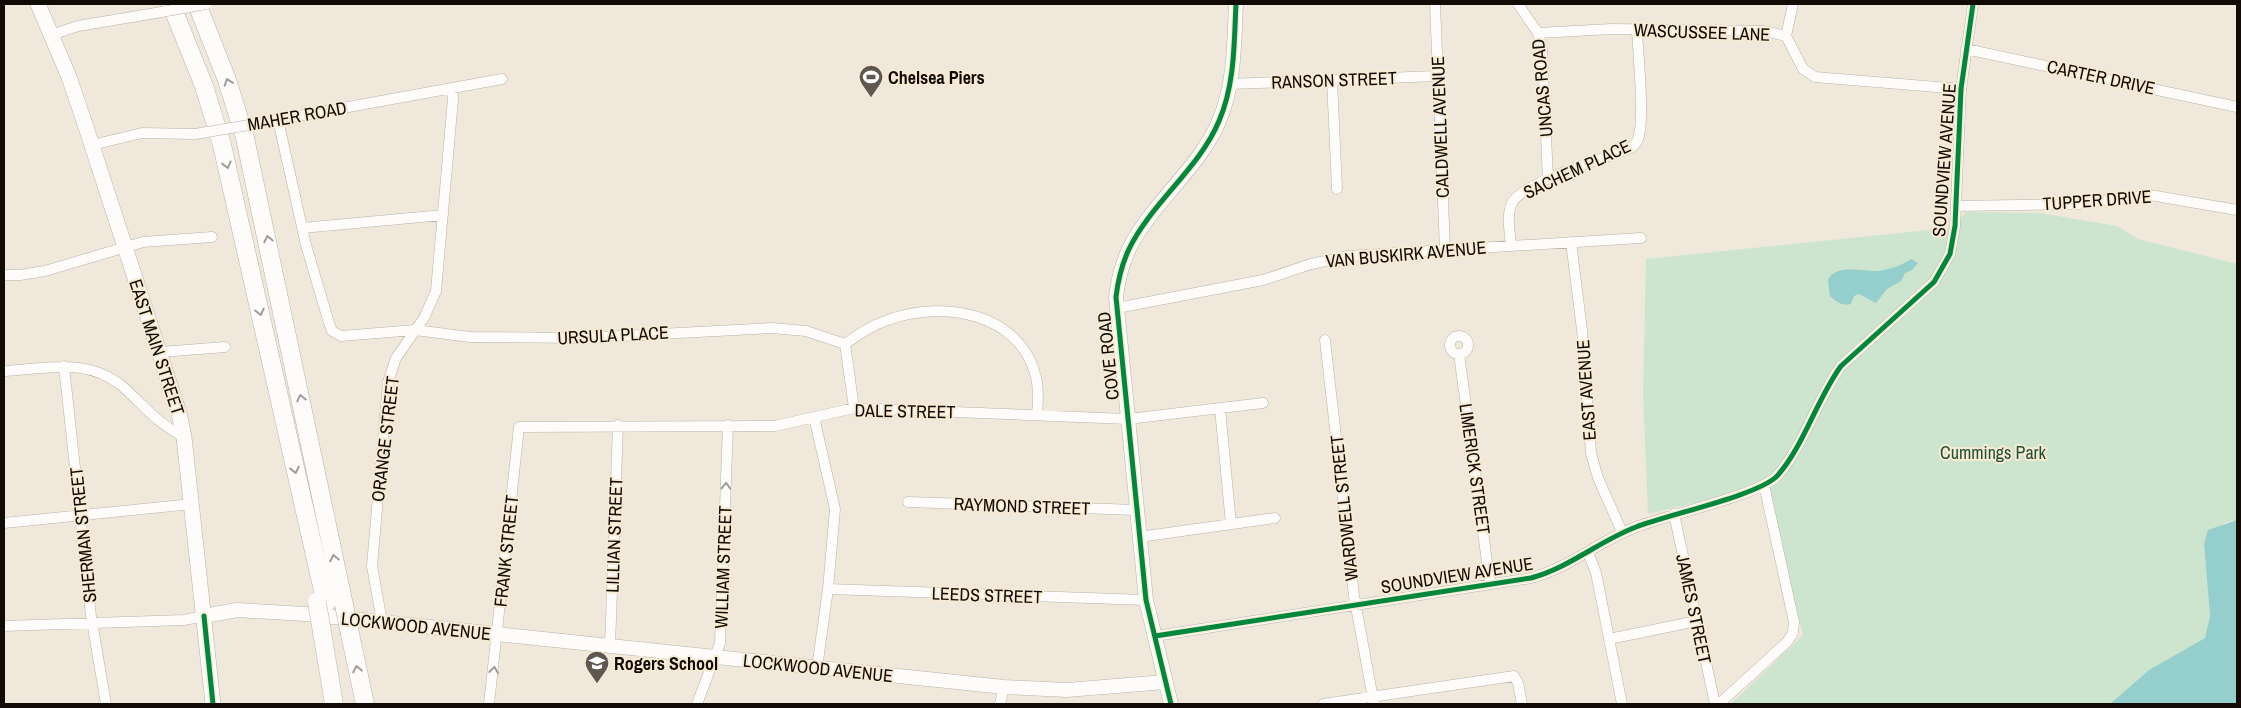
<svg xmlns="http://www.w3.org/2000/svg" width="2241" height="708" viewBox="0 0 2241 708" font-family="'Archivo Narrow',sans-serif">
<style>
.green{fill:#cde5cf}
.water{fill:#94cecd}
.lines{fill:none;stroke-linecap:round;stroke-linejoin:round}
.street-casing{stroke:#b8b2a8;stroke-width:11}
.secondary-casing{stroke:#b8b2a8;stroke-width:15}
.primary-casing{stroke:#b8b2a8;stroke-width:16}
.highway-casing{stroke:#b8b2a8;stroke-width:19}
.street{stroke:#fdfcfa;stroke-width:10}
.secondary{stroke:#fdfcfa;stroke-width:14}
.primary{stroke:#fdfcfa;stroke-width:15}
.highway{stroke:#fdfcfa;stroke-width:18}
.street-bridge-casing{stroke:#b8b2a8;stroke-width:11;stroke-linecap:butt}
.highway-bridge-casing{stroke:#b8b2a8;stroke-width:19;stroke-linecap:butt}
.street-bridge{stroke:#fdfcfa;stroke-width:10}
.highway-bridge{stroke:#fdfcfa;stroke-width:18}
.cycleway-casing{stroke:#f8ead3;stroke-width:8}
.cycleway{stroke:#00873e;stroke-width:5}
.oneway{stroke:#9e9c98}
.labels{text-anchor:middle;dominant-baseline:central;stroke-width:4;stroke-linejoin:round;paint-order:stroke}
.street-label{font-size:18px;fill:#100b05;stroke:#f8ead3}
.poi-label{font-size:18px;font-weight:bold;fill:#100b05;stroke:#f8ead3;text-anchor:start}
.park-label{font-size:18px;fill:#1e5038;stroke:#f8ead3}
</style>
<rect width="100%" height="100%" fill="#f0e8db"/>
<!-- green -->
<path class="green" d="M 1967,212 L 2040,213 L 2117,226 L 2138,239 L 2237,264 L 2237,520 L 2224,523 L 2204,544 L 2210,616 L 2205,638 L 2149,670 L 2110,704 L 1731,704 L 1803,635 L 1766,486 L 1648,514 L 1643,394 L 1646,259 L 1948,228 Z"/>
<!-- water -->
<path class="water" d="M 1911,259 L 1918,263 L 1912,270 L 1905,273 L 1901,281 L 1887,289 L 1876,303 L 1859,294 L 1854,296 L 1851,304 C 1842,306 1836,302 1830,296 L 1828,280 C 1836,263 1863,272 1878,271 C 1888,270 1903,265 1911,259 Z
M 2237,520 L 2237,704 L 2110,704 L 2149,670 L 2205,638 L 2210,616 L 2204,544 L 2208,530 Z"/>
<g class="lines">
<defs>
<path id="street" d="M 1435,4 L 1445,250
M 1518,4 L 1538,33 L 1542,49 L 1548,179
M 1538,33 L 1612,29 L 1764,31 L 1786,36 L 1803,69 L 1815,77 L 1961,89
M 51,35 L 78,26 L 150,14
M 1786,36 L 1793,4
M 1966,49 L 2237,107
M 1332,80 L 1337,189
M 1230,84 L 1437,76
M 278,120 L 306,245 L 329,323 L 332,331 L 341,336 L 415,330 L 470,337 L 584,338 L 772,328 L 806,331 L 845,344 C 858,335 872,325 888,320 C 943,300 1020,312 1036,377 C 1039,389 1038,403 1037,415
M 255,124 L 502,79
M 92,145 L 142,133 L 195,134
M 1956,206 L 2078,204 L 2150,195 L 2237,210
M 302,228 L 443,215
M 1571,242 L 1582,330 L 1591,453 L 1598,478 L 1622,532
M 1511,246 C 1510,233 1506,215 1512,203 C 1524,181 1606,158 1631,148 C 1634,145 1637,143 1638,139 C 1645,120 1638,54 1637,30
M 4,275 L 20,275 L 45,271 L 143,242 L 212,237
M 1117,308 L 1263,280 L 1311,264 L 1348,256 L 1641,238
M1450 345a9 9 0 1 1 18 0a9 9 0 1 1-18 0Z
M 1325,340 L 1354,596 L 1374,704
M 845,344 L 854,408
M 161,352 L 225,347
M 1459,354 L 1490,584
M 64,366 L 91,616 L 106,704
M 4,371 C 45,369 87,357 122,386 C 146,407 155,422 184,437
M 1220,409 L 1231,524
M 814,417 L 835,509 L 828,589 L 817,668
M 908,502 L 1136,510
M 1674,514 L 1715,704
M 4,523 L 192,504
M 1139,537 L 1275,518
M 1588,552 L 1596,573 L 1622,704
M 828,589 L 1146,600
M 382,622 L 372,566 L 388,382 L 396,358 L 424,318 L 436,291 L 453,99 L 452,88
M 4,626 L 184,620 L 204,616
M 1155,636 L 1531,578 C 1569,568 1599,541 1636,527 C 1666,515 1761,495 1778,475 C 1804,445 1817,399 1841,366 L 1934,282 L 1950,254 L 1955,226 L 1961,89 L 1973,4
M 1609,639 L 1697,621
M 610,646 L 618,425
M 489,704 L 519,427 L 775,426 L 854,408 L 1128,419 L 1263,403
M 697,704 L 720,643 L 728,425
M 1000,704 L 1004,687
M 1323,704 L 1514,676 L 1518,683 L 1522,704
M 1719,704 L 1787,642 L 1793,633 L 1794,622 L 1764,485"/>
<path id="secondary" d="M 204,616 L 237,610 L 305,614 L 1004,687 L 1067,690 L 1165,682
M 1171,704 L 1146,600 L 1116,297 C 1118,280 1122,264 1129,249 C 1152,202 1199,169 1219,121 C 1235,84 1234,43 1236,4"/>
<path id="primary" d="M 38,4 L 69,77 L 85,124 L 179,413 L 184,437 L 213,704"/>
<path id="highway" d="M 171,4 L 204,86 L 222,145 L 326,604
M 197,4 L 227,80 L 245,138 L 344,605
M 322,632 L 334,704
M 350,634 L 365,704"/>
</defs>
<!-- street casing -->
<use href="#street" class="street-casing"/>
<!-- secondary casing -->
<use href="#secondary" class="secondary-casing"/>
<!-- primary casing -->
<use href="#primary" class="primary-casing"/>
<!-- highway casing -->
<use href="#highway" class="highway-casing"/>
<!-- street -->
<use href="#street" class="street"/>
<!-- secondary -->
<use href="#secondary" class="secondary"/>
<!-- primary -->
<use href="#primary" class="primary"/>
<!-- highway -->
<use href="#highway" class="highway"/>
<defs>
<path id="street-bridge" d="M 150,14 L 206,4
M 195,134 L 255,124"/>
<path id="highway-bridge" d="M 317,602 L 322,632
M 344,605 L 350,634"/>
</defs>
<!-- street-bridge casing -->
<use href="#street-bridge" class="street-bridge-casing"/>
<!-- highway-bridge casing -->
<use href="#highway-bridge" class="highway-bridge-casing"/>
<!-- street-bridge -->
<use href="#street-bridge" class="street-bridge"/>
<!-- highway-bridge -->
<use href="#highway-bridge" class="highway-bridge"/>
<defs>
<path id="cycleway" d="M 204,616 L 213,704
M 1155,636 L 1531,578 C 1569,568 1599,541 1636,527 C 1666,515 1761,495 1778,475 C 1804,445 1817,399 1841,366 L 1934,282 L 1950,254 L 1955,226 L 1961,89 L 1973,4
M 1171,704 L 1146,600 L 1116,297 C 1118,280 1122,264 1129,249 C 1152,202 1199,169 1219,121 C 1235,84 1234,43 1236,4"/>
</defs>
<!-- cycleway casing -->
<use href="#cycleway" class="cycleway-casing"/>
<!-- cycleway -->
<use href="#cycleway" class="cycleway"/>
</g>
<!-- one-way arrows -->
<defs><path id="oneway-chevron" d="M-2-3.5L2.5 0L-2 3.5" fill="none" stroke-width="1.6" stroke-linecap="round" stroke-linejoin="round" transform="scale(1.25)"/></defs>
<g class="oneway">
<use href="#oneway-chevron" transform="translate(228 82) rotate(-109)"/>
<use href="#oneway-chevron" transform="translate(227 165) rotate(76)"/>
<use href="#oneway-chevron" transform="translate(268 239) rotate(-102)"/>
<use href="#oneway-chevron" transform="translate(260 312) rotate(77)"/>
<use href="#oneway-chevron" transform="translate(301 398) rotate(-102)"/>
<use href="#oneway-chevron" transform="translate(295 470) rotate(78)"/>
<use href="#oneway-chevron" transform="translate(726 486) rotate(-88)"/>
<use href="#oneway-chevron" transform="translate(334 558) rotate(-102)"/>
<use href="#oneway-chevron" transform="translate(357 669) rotate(-102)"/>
<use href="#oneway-chevron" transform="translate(494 670) rotate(-83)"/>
</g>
<!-- icons -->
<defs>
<symbol id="stadium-pin" viewBox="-11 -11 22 30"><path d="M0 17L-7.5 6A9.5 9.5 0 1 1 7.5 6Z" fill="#5e5850" stroke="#f8ead3"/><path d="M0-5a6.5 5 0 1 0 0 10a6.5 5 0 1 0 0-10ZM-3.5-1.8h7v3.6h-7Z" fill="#fff"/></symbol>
<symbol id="school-pin" viewBox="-11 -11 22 30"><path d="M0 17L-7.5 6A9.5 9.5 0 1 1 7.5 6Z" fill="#5e5850" stroke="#f8ead3"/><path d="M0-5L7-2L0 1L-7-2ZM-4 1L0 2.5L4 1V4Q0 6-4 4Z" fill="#fff"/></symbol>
</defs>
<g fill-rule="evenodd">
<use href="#stadium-pin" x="857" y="63" width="28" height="38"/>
<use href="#school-pin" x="583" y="649" width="28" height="38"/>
</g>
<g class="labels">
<!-- street labels -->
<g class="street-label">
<text transform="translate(1702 32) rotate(2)">WASCUSSEE LANE</text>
<text transform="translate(2101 77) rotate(12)">CARTER DRIVE</text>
<text transform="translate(1334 80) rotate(-2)">RANSON STREET</text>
<text transform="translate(1542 88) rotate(-95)">UNCAS ROAD</text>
<text transform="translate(297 116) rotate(-10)">MAHER ROAD</text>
<text transform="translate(1440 127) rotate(-92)">CALDWELL AVENUE</text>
<text transform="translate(1944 160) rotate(-86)">SOUNDVIEW AVENUE</text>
<text transform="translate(1577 169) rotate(-25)">SACHEM PLACE</text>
<text transform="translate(2097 200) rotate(-4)">TUPPER DRIVE</text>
<text transform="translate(1406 254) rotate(-5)">VAN BUSKIRK AVENUE</text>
<text transform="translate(613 335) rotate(-3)">URSULA PLACE</text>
<text transform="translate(157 347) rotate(72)">EAST MAIN STREET</text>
<text transform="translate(1108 356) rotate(-96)">COVE ROAD</text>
<text transform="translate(1586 390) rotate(-94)">EAST AVENUE</text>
<text transform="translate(905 411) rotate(1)">DALE STREET</text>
<text transform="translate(385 439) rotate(-83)">ORANGE STREET</text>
<text transform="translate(1475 469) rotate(82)">LIMERICK STREET</text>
<text transform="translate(1022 506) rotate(2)">RAYMOND STREET</text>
<text transform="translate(1344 508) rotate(-96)">WARDWELL STREET</text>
<text transform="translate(83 535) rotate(-96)">SHERMAN STREET</text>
<text transform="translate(614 535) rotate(-88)">LILLIAN STREET</text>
<text transform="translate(506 551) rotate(-84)">FRANK STREET</text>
<text transform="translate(723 567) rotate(-88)">WILLIAM STREET</text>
<text transform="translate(1457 575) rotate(-9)">SOUNDVIEW AVENUE</text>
<text transform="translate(987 595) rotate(2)">LEEDS STREET</text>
<text transform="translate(1694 609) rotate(78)">JAMES STREET</text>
<text transform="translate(416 626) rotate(6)">LOCKWOOD AVENUE</text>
<text transform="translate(818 668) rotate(6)">LOCKWOOD AVENUE</text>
</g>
<!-- poi labels -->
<g class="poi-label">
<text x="888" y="77">Chelsea Piers</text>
<text x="614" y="663">Rogers School</text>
</g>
<!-- park labels -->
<g class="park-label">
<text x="1993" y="452">Cummings Park</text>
</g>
</g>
<!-- border -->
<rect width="2241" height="708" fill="none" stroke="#100b05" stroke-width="10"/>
</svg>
